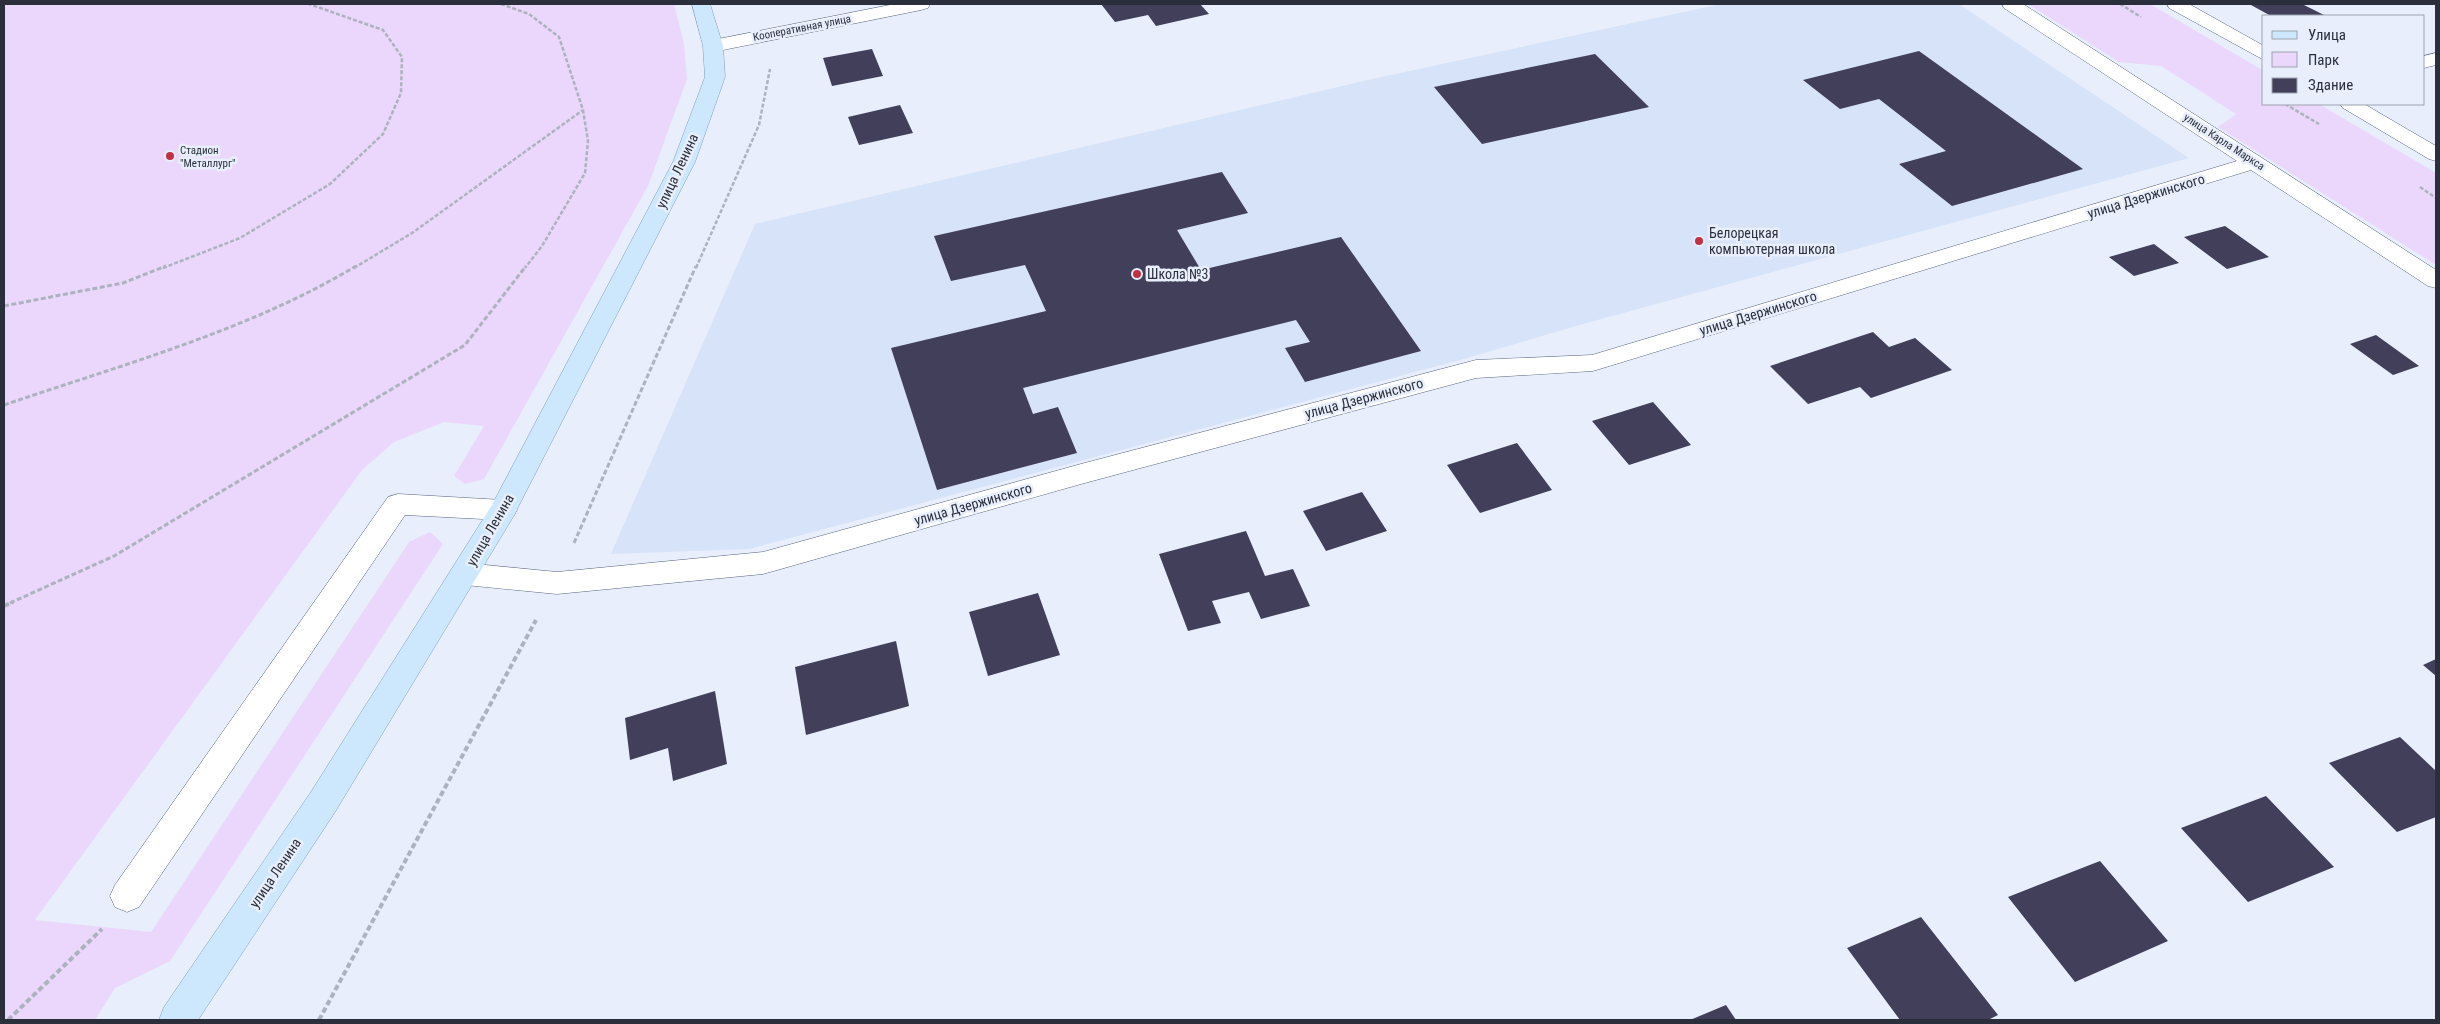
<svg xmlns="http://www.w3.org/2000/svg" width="2440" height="1024" viewBox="0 0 2440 1024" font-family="'Roboto Condensed',sans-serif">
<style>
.built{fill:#d7e3f9}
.green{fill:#ebd7fc}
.building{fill:#413f59}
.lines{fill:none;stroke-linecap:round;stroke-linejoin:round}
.minor-casing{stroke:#57647d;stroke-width:1}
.major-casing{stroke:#7e9eb8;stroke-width:1}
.path-far2{stroke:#adb2bf;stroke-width:2.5;stroke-dasharray:4 2;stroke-linecap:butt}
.path-far1{stroke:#adb2bf;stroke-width:3;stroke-dasharray:5 2.5;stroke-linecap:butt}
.path{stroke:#adb2bf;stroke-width:4;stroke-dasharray:5.5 3;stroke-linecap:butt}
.minor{fill:#fff;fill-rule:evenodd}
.major{fill:#cde8fd;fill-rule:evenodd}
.poi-dot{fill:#c13143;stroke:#e8eefb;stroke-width:2}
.labels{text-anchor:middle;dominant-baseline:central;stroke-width:5;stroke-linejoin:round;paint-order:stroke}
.far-street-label{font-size:11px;fill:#2a2f3b;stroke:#e8eefb}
.far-poi-label{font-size:11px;fill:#2a2f3b;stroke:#e8eefb;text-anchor:start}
.street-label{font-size:14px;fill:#2a2f3b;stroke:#e8eefb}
.poi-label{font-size:14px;fill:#2a2f3b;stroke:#e8eefb;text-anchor:start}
</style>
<rect width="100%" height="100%" fill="#e8eefb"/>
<!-- built -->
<path class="built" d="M 1721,4 L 1959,4 L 2189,158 L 1583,324 L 1460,360 L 749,549 L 611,554 L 755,224 L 1372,79 Z"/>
<!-- green -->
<path class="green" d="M 4,4 L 674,4 L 684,44 L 687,79 L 648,186 L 484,479 L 465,484 L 454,476 L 484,426 L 444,422 L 394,442 L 362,470 L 35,920 L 151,932 L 409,542 L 430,532 L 443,544 L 170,961 L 115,988 L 95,1020 L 4,1020 Z
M 2028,4 L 2150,4 L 2264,71 L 2264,104 L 2319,104 L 2436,173 L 2436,265 L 2218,127 L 2236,114 L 2161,66 L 2119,62 Z"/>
<!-- building -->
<path class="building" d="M 1101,4 L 1200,4 L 1209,14 L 1156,26 L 1148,15 L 1115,22 Z
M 2257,4 L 2302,4 L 2326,16 L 2271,16 L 2251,5 Z
M 872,49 L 883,76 L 832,86 L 823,58 Z
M 1919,51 L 2083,169 L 1952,206 L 1899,164 L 1946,151 L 1879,99 L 1840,109 L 1803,80 Z
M 1595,54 L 1649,107 L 1482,144 L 1434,87 Z
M 900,105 L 913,133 L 859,145 L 848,117 Z
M 1222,172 L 1248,213 L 1177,230 L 1201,270 L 1341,237 L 1421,351 L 1305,382 L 1285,348 L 1310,342 L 1296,320 L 1023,388 L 1033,414 L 1058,407 L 1077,453 L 937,490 L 891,348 L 1046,311 L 1025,265 L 951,281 L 934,236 Z
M 2225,226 L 2269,257 L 2227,269 L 2184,237 Z
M 2154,244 L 2179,263 L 2134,276 L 2109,257 Z
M 1873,332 L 1889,347 L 1915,338 L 1952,370 L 1871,398 L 1860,387 L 1808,404 L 1770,366 Z
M 2376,335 L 2419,366 L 2393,375 L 2350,344 Z
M 1653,402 L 1691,445 L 1629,465 L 1592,421 Z
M 1517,443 L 1552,490 L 1480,513 L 1447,465 Z
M 1362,492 L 1387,531 L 1326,551 L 1303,511 Z
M 1246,531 L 1265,576 L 1293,569 L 1310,606 L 1261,619 L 1249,592 L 1212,601 L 1221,623 L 1188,631 L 1159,554 Z
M 1038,593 L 1060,655 L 988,676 L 969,612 Z
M 896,641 L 909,706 L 806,735 L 795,667 Z
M 2436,659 L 2436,676 L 2423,665 Z
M 715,691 L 727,764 L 673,781 L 668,748 L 630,760 L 625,718 Z
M 2400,737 L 2436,771 L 2436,817 L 2397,832 L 2329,763 Z
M 2266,796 L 2334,867 L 2248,902 L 2181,828 Z
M 2100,861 L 2168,941 L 2075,982 L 2008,897 Z
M 1921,917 L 1998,1015 L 1988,1020 L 1900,1020 L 1847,948 Z
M 1726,1005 L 1736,1020 L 1690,1020 Z"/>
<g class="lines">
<defs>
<path id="minor" d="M 895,4 L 930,4 L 928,8 L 921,10 L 713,52 L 706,50 L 703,46 L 706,42 L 713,40 Z
M 2002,4 L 2023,4 L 2436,270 L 2436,288 L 2428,286 L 2251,170 L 1593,371 L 1476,378 L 1081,484 L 763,574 L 557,594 L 465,585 L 455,582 L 451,574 L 455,566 L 465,563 L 557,572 L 763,552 L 1081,464 L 1476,360 L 1592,355 L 2237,161 L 2004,8 Z
M 2167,4 L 2189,4 L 2264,46 L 2264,60 L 2169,8 Z
M 2436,53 L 2436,65 L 2424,68 L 2424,56 Z
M 2340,104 L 2364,104 L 2436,146 L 2436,161 L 2429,159 L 2343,108 Z
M 398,494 L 503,500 L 513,503 L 517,510 L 513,517 L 503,520 L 405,515 L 139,907 L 127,912 L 115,907 L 110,896 L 115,885 L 388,497 Z"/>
<path id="major" d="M 692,4 L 710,4 L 723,46 L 725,77 L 695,162 L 513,517 L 335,812 L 198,1020 L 159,1020 L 164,1007 L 311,792 L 492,505 L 673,162 L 705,77 L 703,46 Z"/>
</defs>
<!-- minor casing -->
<use href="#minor" class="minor-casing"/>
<!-- major casing -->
<use href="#major" class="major-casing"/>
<!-- path-far2 -->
<path class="path-far2" d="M 501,4 L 529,14 L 559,37 L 583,110 L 588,141 L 585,173 L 542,246 L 525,268
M 2120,4 L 2141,17
M 2285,104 L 2319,124
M 2420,187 L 2436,198
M 163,268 L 240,238 L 330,184 L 383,134 L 401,93 L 402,57 L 383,30 L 309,4
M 354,268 L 412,233 L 583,110
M 696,268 L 759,125 L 770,69"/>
<!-- path-far1 -->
<path class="path-far1" d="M 4,306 L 123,283 L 166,266
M 4,405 C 121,365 250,330 356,266
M 574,543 L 696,266
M 10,603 L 114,556 L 465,345 L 526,266"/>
<!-- path -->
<path class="path" d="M 4,606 L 13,602
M 8,1020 L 102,929
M 319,1020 L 536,620"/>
<!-- minor -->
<use href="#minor" class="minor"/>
<!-- major -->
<use href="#major" class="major"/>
</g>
<!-- markers -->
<g class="poi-dot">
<circle cx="170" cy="156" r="5"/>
<circle cx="1699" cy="241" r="5"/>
<circle cx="1137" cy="274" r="5"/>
</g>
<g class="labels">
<!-- far-street labels -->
<g class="far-street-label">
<text transform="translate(802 28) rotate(-11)">Кооперативная улица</text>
<text transform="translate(2224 142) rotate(33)">улица Карла Маркса</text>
</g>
<!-- far-poi labels -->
<g class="far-poi-label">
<text x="180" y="150">Стадион<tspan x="180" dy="13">"Металлург"</tspan></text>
</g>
<!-- street labels -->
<g class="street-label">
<text transform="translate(677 171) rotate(-65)">улица Ленина</text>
<text transform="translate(2146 196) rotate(-17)">улица Дзержинского</text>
<text transform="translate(1758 313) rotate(-17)">улица Дзержинского</text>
<text transform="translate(1364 398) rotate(-15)">улица Дзержинского</text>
<text transform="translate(973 504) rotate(-16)">улица Дзержинского</text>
<text transform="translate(490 530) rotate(-60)">улица Ленина</text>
<text transform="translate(275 873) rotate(-56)">улица Ленина</text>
</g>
<!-- poi labels -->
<g class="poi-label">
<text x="1709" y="233">Белорецкая<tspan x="1709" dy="16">компьютерная школа</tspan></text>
<text x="1147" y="274">Школа №3</text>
</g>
</g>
<!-- border -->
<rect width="2440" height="1024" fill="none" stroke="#2a2f3b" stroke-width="10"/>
<!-- legend -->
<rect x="2262" y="15" width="162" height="90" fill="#e8eefb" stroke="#9ca2ae"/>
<rect x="2272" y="31" width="25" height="8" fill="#cde8fd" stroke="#9ca2ae"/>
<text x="2308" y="40" font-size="15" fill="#2a2f3b">Улица</text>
<rect x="2272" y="52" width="25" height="15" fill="#ebd7fc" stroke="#9ca2ae"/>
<text x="2308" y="65" font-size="15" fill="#2a2f3b">Парк</text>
<rect x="2272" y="78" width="25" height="15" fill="#413f59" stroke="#9ca2ae"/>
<text x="2308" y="90" font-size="15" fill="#2a2f3b">Здание</text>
</svg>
